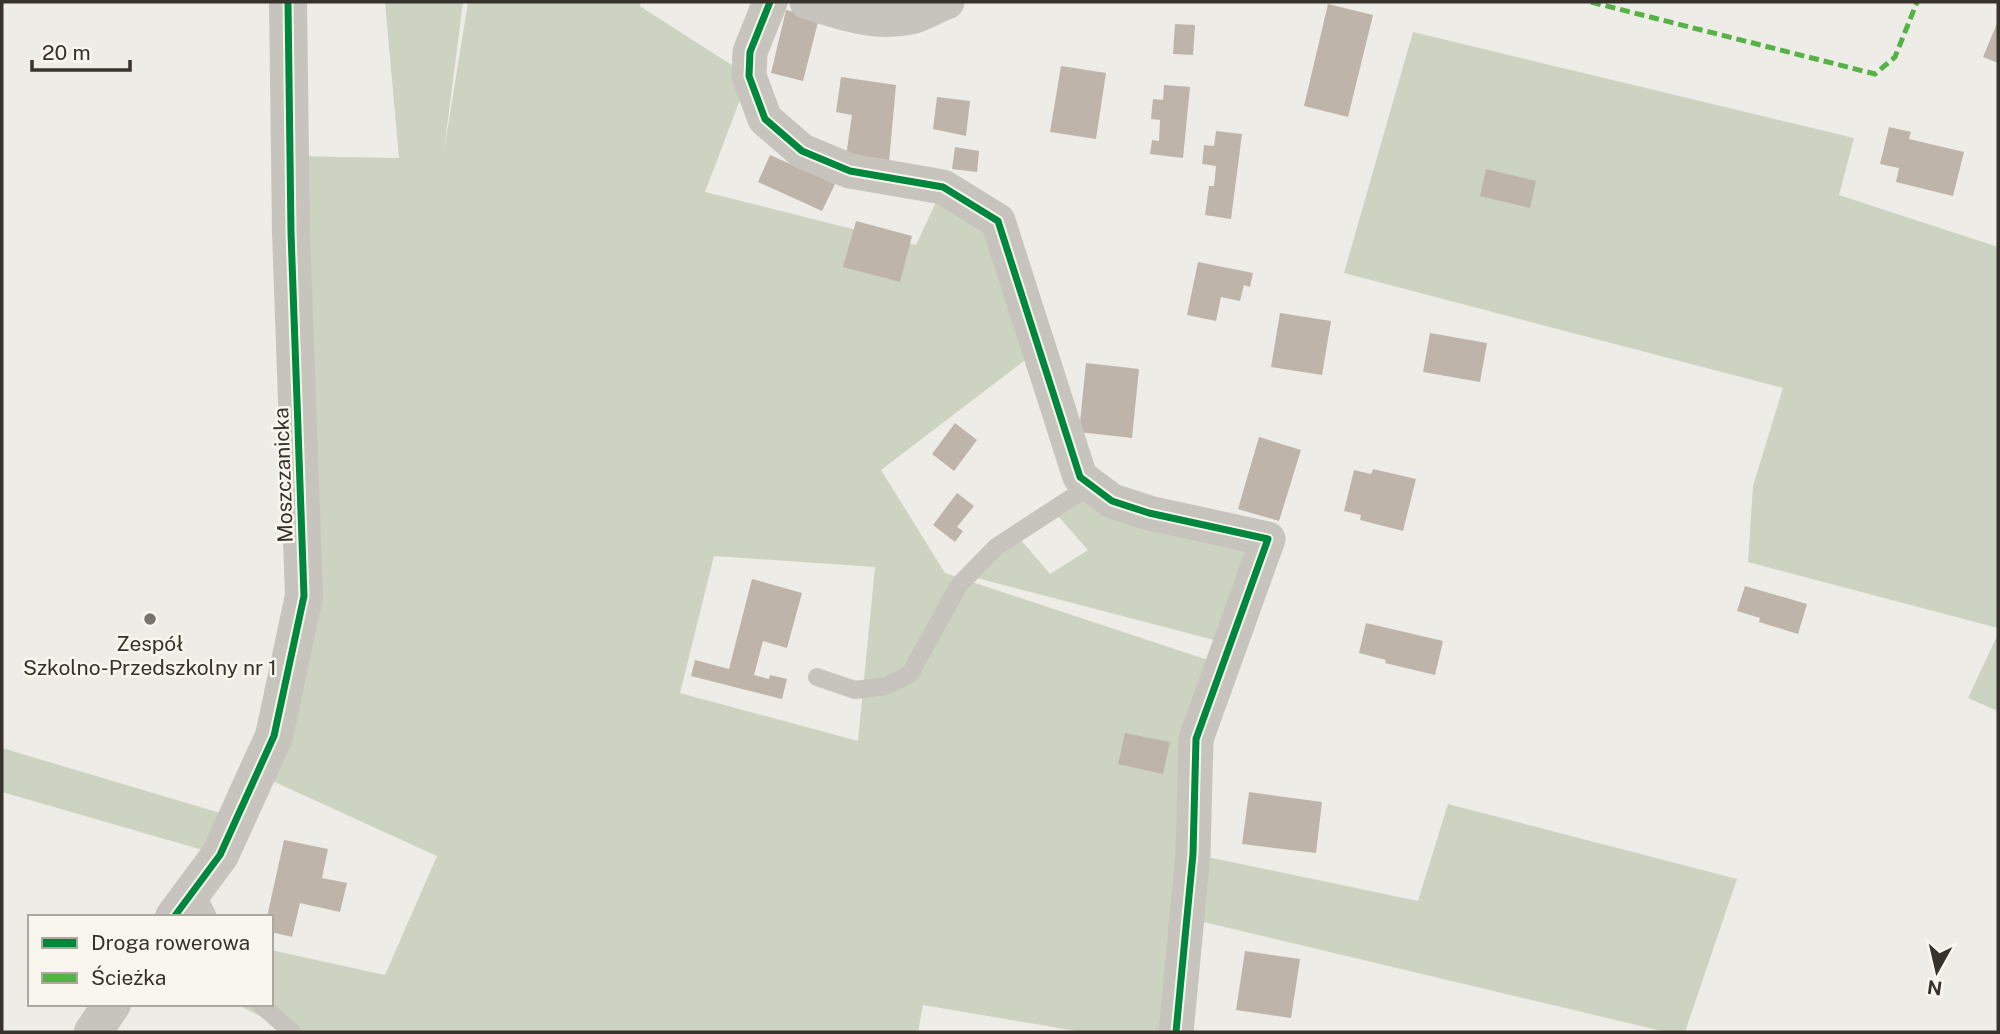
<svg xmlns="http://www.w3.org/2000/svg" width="2000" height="1034" viewBox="0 0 2000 1034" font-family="'Public Sans',sans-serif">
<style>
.green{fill:#ccd3c1;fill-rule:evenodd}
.building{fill:#bfb4aa}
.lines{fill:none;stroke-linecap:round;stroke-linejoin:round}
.service{stroke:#c7c4be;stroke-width:18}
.minor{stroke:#c7c4be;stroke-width:35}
.tertiary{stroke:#c7c4be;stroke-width:38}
.quiet{stroke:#56b246;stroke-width:5;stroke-dasharray:10 5;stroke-linecap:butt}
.cycleway-casing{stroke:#f9f6ee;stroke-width:11}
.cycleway{stroke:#00873e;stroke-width:7}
.poi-dot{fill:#78736d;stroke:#f9f6ee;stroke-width:2.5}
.labels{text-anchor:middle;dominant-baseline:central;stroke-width:5;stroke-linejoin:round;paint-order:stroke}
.street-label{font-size:21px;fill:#38322c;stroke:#f9f6ee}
.poi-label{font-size:21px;fill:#38322c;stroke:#f9f6ee}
</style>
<rect width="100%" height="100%" fill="#eeece6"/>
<!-- green -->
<path class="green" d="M 385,2 L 463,2 L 444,151 L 468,2 L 639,2 L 641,7 L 749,76 L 705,192 L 916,245 L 943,187 L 998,221 L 1041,348 L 881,470 L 945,573 L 1223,665 L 1193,854 L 1418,901 L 1448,804 L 1737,879 L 1685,1032 L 1666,1032 L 1187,918 L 1167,1032 L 1082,1032 L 923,1005 L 918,1032 L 292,1032 L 236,1004 L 271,1004 L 271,950 L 385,975 L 437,856 L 257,774 L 304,596 L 290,156 L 399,158 ZM 714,556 L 875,567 L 858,741 L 680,693 Z
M 1413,32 L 1854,138 L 1839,195 L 1998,247 L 1998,628 L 1748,562 L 1753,486 L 1783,388 L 1344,273 Z
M 1088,496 L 1249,547 L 1218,641 L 973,577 L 1020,539 L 1050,574 L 1088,550 L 1058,516 Z
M 1998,634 L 1998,711 L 1968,698 Z
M 2,748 L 237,818 L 220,855 L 2,792 Z"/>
<!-- building -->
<path class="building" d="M 1328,4 L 1373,15 L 1348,117 L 1304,106 Z
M 786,10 L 819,18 L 803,81 L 771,73 Z
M 1998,21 L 1998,63 L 1983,57 Z
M 1175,24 L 1195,25 L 1193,55 L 1173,54 Z
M 1061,66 L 1106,73 L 1096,139 L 1050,132 Z
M 841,77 L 896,85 L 889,162 L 846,156 L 852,115 L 836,112 Z
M 1164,85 L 1190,87 L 1183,158 L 1150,154 L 1152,140 L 1159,141 L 1160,120 L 1151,119 L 1153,99 L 1163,100 Z
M 937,97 L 970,101 L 966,136 L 933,129 Z
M 1889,127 L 1911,132 L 1909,139 L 1964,152 L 1953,196 L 1896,182 L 1899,168 L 1880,164 Z
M 1216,131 L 1242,134 L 1231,219 L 1205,215 L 1209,186 L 1214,186 L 1216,166 L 1202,164 L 1204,145 L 1214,146 Z
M 955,147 L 979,151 L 977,172 L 952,169 Z
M 770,155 L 835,184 L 822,211 L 758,182 Z
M 1486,169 L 1536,181 L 1530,208 L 1480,196 Z
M 856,221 L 912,236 L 900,282 L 843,267 Z
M 1198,262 L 1253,273 L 1250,287 L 1244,285 L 1240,301 L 1221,297 L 1216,321 L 1187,315 Z
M 1280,313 L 1331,321 L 1322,375 L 1271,367 Z
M 1430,333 L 1487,343 L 1480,382 L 1423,372 Z
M 1086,363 L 1139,369 L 1132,438 L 1079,432 Z
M 955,423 L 977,440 L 954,471 L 932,454 Z
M 1259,437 L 1301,450 L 1279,521 L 1238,509 Z
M 1373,469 L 1416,479 L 1403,531 L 1360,520 L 1361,515 L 1344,511 L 1354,470 L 1371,474 Z
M 957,493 L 974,506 L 957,527 L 963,531 L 955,542 L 933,525 Z
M 752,579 L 802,593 L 787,648 L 763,641 L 754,675 L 769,679 L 770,675 L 787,679 L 782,699 L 691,676 L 695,660 L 729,669 Z
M 1745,586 L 1807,604 L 1798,634 L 1759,622 L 1760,618 L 1737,611 Z
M 1366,623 L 1443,641 L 1435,675 L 1385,663 L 1386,660 L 1359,653 Z
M 1125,733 L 1170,742 L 1163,774 L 1118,764 Z
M 1249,792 L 1322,802 L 1316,853 L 1242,844 Z
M 284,840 L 328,849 L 322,878 L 347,883 L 340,912 L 300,903 L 292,937 L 271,932 L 271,917 L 267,917 Z
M 1245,951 L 1300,959 L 1291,1018 L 1236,1010 Z"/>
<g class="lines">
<!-- service -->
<path class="service" d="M 817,677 L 855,690 L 886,686 L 910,674 L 959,585 L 996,547 L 1091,485
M 195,890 L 208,917
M 260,1004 L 292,1032"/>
<!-- minor -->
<path class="minor" d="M 770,2 L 750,52 L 749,76 L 765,119 L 802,151 L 850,171 L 943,187 L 998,221 L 1080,477 L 1112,501 L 1149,513 L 1268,539 L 1196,739 L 1193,854 L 1176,1032
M 807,2 C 841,12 874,25 911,17 C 923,14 935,6 947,2"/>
<!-- tertiary -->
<path class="tertiary" d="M 174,917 L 220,855 L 274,736 L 304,596 L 291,233 L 288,2
M 93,1032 L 112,1004"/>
<!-- quiet -->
<path class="quiet" d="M 1591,2 L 1875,74 L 1895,57 L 1917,2"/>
<defs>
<path id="cycleway" d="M 770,2 L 750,52 L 749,76 L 765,119 L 802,151 L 850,171 L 943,187 L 998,221 L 1080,477 L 1112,501 L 1149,513 L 1268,539 L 1196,739 L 1193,854 L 1176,1032
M 174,917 L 220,855 L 274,736 L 304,596 L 291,233 L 288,2"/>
</defs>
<!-- cycleway casing -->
<use href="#cycleway" class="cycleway-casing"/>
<!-- cycleway -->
<use href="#cycleway" class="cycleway"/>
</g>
<!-- markers -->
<circle class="poi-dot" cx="150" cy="619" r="7"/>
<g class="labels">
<!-- street labels -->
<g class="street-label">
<text transform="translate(283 475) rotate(-92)">Moszczanicka</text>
</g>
<!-- poi labels -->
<g class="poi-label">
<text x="150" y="643">Zespół<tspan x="150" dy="24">Szkolno-Przedszkolny nr 1</tspan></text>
</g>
</g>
<!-- border -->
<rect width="2000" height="1034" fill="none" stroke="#38322c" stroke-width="7"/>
<!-- legend -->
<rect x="28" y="915" width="245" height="91" fill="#f9f6ee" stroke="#aca8a0" stroke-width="2"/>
<rect x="42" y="938" width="35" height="10" fill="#00873e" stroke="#aca8a0" stroke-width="2"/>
<text x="91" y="950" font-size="21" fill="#38322c">Droga rowerowa</text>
<rect x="42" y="973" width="35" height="10" fill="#56b246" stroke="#aca8a0" stroke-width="2"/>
<text x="91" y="985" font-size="21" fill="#38322c">Ścieżka</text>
<!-- north arrow -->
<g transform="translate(1937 971) rotate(188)" stroke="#f9f6ee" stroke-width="5" paint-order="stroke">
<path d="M0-5L12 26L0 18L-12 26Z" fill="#38322c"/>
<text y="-10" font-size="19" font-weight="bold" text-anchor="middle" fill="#38322c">N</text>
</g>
<!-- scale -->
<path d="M32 60v10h98v-10" fill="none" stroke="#38322c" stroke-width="3.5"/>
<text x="42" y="60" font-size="21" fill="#38322c" stroke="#f9f6ee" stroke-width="5" paint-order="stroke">20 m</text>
</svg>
